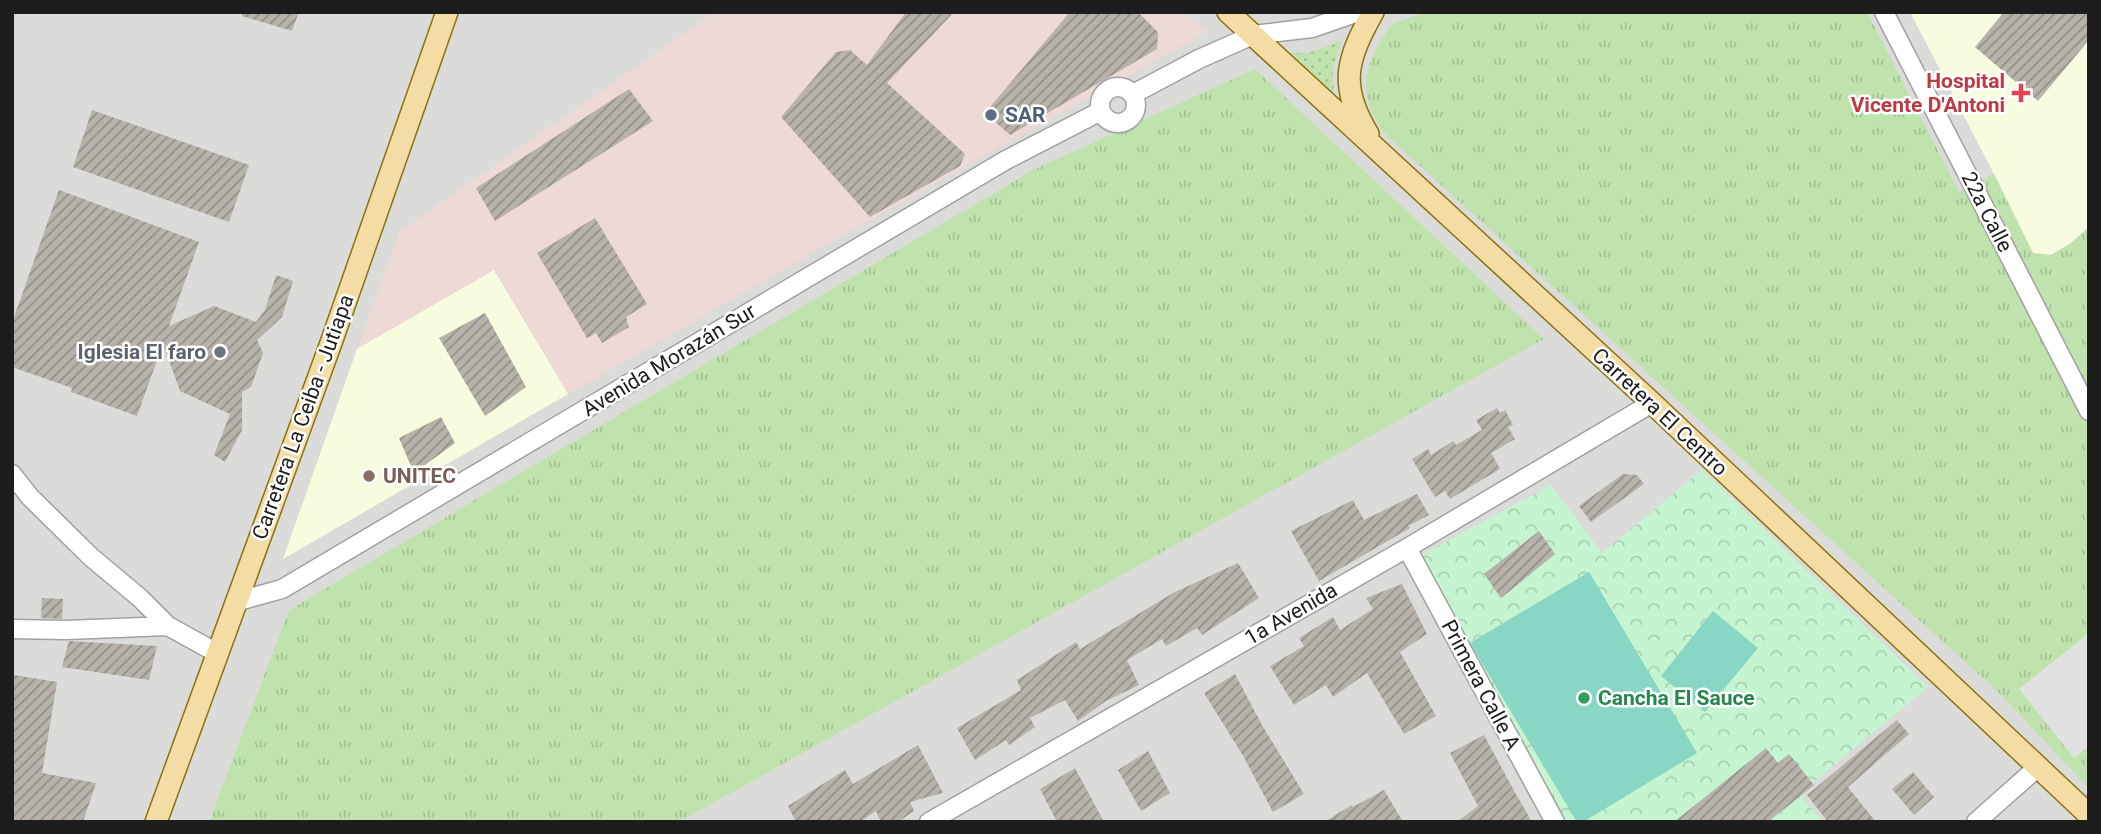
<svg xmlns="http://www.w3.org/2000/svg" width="2101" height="834" viewBox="0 0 2101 834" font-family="Roboto,sans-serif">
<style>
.residential{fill:#dbdbda}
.commercial{fill:#edd9d5}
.education{fill:#f7fcdf}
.grass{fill:url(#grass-tufts)}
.park{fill:url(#park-crowns)}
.garden{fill:url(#garden-dots)}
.pitch{fill:#89d6c4}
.parking{fill:#e1e1e1}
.building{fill:url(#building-hatch)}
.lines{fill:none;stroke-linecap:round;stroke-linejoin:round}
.minor-casing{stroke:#a1a1a1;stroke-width:21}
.major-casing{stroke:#89730d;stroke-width:24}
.minor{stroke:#fff;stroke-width:18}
.major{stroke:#f3dda4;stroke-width:21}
.health-dot{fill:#e0444e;stroke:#fff;stroke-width:2.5}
.service-dot{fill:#5c6f8a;stroke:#fff;stroke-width:2.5}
.worship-dot{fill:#6b7280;stroke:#fff;stroke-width:2.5}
.education-dot{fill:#8d6e63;stroke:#fff;stroke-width:2.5}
.leisure-dot{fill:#2e9e5b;stroke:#fff;stroke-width:2.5}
.labels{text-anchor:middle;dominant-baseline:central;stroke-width:5;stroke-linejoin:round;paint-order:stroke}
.health-label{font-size:21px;font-weight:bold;fill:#be3a42;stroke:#fff;text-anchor:end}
.service-label{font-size:21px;font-weight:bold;fill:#4e5e75;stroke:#fff;text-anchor:start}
.street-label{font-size:21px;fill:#1d1d1d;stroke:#fff}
.worship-label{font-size:21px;font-weight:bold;fill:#5b616d;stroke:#fff;text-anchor:end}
.education-label{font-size:21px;font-weight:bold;fill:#785e54;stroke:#fff;text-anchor:start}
.leisure-label{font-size:21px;font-weight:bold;fill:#27864d;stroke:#fff;text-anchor:start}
</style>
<defs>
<pattern id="grass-tufts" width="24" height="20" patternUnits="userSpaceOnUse" patternTransform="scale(1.75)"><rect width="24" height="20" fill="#c0e3ae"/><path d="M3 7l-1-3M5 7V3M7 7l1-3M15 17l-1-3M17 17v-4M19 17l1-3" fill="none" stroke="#a5c295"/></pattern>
<pattern id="park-crowns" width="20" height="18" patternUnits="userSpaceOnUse" patternTransform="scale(1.75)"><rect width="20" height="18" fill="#c5f4d0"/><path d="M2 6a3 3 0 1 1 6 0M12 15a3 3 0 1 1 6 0" fill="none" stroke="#a9d1b2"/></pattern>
<pattern id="garden-dots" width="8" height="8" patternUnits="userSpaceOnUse" patternTransform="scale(1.75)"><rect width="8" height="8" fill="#c0e3ae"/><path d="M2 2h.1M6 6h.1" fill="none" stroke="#a5c295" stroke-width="1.8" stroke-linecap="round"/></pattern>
<pattern id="building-hatch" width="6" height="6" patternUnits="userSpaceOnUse" patternTransform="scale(1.75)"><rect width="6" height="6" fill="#b7b2aa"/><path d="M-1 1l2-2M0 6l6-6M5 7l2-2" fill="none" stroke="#94908a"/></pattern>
</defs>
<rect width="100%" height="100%" fill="#eeece4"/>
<!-- residential -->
<path class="residential" d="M 12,12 L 2089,12 L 2089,822 L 12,822 Z"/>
<!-- commercial -->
<path class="commercial" d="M 715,12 L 1184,12 L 1206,32 L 864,223 L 283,559 L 399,232 Z"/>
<!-- education -->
<path class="education" d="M 1910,12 L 2089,12 L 2089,227 L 2071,243 L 2051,255 L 2033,253 L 1994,174 Z
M 494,270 L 568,394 L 283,559 L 357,349 Z"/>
<!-- grass -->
<path class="grass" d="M 1428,12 L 1867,12 L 1959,192 L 1994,174 L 2033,253 L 2051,255 L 2071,243 L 2089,227 L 2089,788 L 1996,690 L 1385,134 C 1354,92 1364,62 1393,23 Z
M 1255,69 L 1544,339 L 679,822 L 209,822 L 289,610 L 1035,169 Z"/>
<!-- park -->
<path class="park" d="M 1702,470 L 1928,687 L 1799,794 L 1824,822 L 1567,822 L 1421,555 L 1551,485 L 1602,553 Z"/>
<!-- garden -->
<path class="garden" d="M 1341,41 L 1333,71 L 1334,94 L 1288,53 L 1308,53 Z"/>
<!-- pitch -->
<path class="pitch" d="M 1589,572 L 1697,753 L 1583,822 L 1577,822 L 1470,643 Z
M 1713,611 L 1758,648 L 1705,712 L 1661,676 Z"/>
<!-- parking -->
<path class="parking" d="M 2089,633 L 2089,746 L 2074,758 L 2019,689 Z"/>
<!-- building -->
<path class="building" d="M 242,12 L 299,12 L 292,31 L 242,16 Z
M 906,12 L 954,12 L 887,83 L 965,154 L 960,166 L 870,217 L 781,117 L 836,52 L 850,50 L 867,65 Z
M 1070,12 L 1138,12 L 1158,32 L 1157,49 L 1010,135 L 985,113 Z
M 2004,12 L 2089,12 L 2089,40 L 2038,101 L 1975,47 Z
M 629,89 L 653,121 L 495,221 L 476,188 Z
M 92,110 L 249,165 L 229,222 L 73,167 Z
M 59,190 L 199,242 L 169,326 L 214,306 L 256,322 L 265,310 L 276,275 L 293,281 L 282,317 L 257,340 L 263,353 L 251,387 L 242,392 L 242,430 L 225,462 L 214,455 L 230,414 L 180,391 L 163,344 L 137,416 L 71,392 L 72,388 L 12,367 L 12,323 Z
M 595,218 L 647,304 L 626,317 L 629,327 L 602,343 L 596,333 L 587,338 L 537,253 Z
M 485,313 L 526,387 L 485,416 L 439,338 Z
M 1497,408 L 1500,413 L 1505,410 L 1513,425 L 1508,427 L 1515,439 L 1491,453 L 1500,469 L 1450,499 L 1445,491 L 1435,497 L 1412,459 L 1428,449 L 1431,455 L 1453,441 L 1456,445 L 1482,430 L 1476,420 Z
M 441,417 L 455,443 L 414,473 L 399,438 Z
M 1623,474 L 1637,475 L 1644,484 L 1591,522 L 1579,506 Z
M 1417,494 L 1429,515 L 1408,526 L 1410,528 L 1319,581 L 1291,531 L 1353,500 L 1364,520 Z
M 1539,531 L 1555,554 L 1501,598 L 1484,574 Z
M 1238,563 L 1259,598 L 1202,635 L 1197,628 L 1166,646 L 1162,639 L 1127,660 L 1139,685 L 1106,701 L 1078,721 L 1065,700 L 1030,718 L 1035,727 L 1009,745 L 1006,740 L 975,760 L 957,728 L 1021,690 L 1017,680 L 1076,642 L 1080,649 L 1173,593 Z
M 1402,584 L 1427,634 L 1400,652 L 1436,716 L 1404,734 L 1367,673 L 1333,697 L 1326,685 L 1294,705 L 1270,666 L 1304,646 L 1299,638 L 1333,617 L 1340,630 L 1373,609 L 1366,598 Z
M 42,598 L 63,599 L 62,619 L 41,618 Z
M 69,641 L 157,646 L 149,680 L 62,667 Z
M 1235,674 L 1262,725 L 1304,794 L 1273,812 L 1242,754 L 1204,693 Z
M 14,675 L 57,682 L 42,773 L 96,783 L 83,822 L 12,822 Z
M 1897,720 L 1909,734 L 1848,787 L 1876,822 L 1828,822 L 1807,795 Z
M 1484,735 L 1512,787 L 1532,822 L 1457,822 L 1478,806 L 1450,753 Z
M 918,745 L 943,793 L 910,802 L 914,811 L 898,822 L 881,822 L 876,811 L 860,822 L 796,822 L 788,806 L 845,770 L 853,784 Z
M 1766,748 L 1778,763 L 1789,754 L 1814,785 L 1768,822 L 1674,822 Z
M 1148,751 L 1170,793 L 1141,811 L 1118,770 Z
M 1075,768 L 1104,822 L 1057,822 L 1040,789 Z
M 1913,772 L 1934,797 L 1914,815 L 1892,789 Z
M 1384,790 L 1403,822 L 1324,822 L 1352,805 L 1353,807 Z"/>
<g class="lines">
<defs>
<path id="minor" d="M 1884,12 L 2089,411
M1100 105a18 18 0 1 1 36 0a18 18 0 1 1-36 0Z
M 1133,94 L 1199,59 L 1253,35 L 1312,28 L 1358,12
M 12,474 L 30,497 L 91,557 L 140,598 L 168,626 L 217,653
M 1407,548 L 1555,822
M 235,602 L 282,589 L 1006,160 L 1101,111
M 12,629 L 66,630 L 168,626
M 929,822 L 1407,548 L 1652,403
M 1976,822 L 2039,766"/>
<path id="major" d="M 1228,12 L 1652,403 L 2089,815
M 1368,134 C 1338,85 1347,59 1373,12
M 156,822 L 331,343 L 447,12"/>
</defs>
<!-- minor casing -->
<use href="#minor" class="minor-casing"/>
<!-- major casing -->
<use href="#major" class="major-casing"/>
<!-- minor -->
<use href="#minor" class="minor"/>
<!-- major -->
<use href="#major" class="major"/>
</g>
<!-- markers -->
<path class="health-dot" d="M2017.5 82.5h7v7h7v7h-7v7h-7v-7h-7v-7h7z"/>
<circle class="service-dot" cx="991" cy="115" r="7"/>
<circle class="worship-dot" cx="220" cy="352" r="7"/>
<circle class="education-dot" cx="369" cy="476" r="7"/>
<circle class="leisure-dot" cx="1584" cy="698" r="7"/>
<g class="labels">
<!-- health labels -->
<g class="health-label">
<text x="2005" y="81">Hospital<tspan x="2005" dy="24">Vicente D'Antoni</tspan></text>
</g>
<!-- service labels -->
<g class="service-label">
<text x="1005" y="115">SAR</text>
</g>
<!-- street labels -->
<g class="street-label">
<text transform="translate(1987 212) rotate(63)">22a Calle</text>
<text transform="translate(669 360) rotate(-31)">Avenida Morazán Sur</text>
<text transform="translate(1660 412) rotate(43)">Carretera El Centro</text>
<text transform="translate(303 417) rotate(-70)">Carretera La Ceiba - Jutiapa</text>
<text transform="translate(1291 614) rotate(-30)">1a Avenida</text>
<text transform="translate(1481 685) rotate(62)">Primera Calle A</text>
</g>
<!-- worship labels -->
<g class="worship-label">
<text x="206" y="352">Iglesia El faro</text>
</g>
<!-- education labels -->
<g class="education-label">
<text x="383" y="476">UNITEC</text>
</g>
<!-- leisure labels -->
<g class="leisure-label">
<text x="1598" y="698">Cancha El Sauce</text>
</g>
</g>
<!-- border -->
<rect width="2101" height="834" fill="none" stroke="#1d1d1d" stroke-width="28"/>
</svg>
